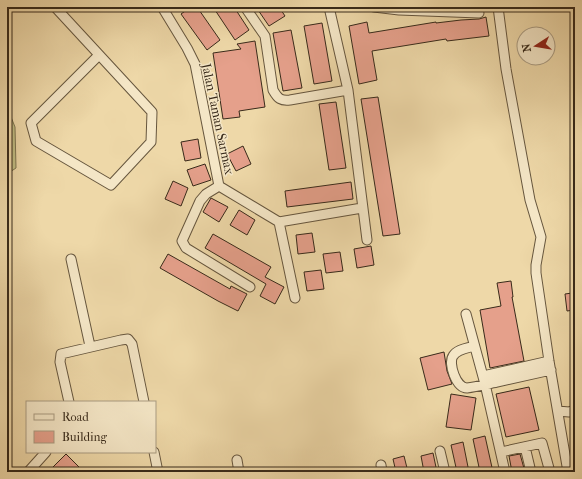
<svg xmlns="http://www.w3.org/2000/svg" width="582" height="479" viewBox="0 0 582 479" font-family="'IM FELL French Canon',serif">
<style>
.green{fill:#c0bc82;stroke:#7c734e}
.building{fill:#e5a08b;stroke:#382a1a}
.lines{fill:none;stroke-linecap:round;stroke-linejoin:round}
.minor-casing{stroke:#66563e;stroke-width:11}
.minor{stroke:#f4e6c6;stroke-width:9}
.labels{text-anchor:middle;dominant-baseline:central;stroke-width:3;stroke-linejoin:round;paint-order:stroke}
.street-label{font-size:13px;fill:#382a1a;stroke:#f4e6c6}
</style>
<rect width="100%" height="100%" fill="#eed8a8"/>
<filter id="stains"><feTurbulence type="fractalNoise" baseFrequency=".005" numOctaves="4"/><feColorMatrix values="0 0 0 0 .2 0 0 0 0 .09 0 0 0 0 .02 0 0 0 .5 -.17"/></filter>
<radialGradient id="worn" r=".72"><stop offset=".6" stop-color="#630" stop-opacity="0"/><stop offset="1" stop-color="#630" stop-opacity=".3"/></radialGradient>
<!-- green -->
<path class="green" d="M 7,107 L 15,127 L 16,168 L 7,174 Z"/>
<!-- building -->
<path class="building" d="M 191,7 L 197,7 L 220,40 L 207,50 L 181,14 Z
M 213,7 L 234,7 L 249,30 L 235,40 Z
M 256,7 L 279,7 L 285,16 L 269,26 Z
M 486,17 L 489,36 L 447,41 L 446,39 L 372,51 L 377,80 L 359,84 L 349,26 L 367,22 L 369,33 L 436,22 L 436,23 L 461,20 L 479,19 Z
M 322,23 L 332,81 L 314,84 L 304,26 Z
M 291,30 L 302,88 L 283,91 L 273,33 Z
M 255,41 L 265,107 L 239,111 L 240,117 L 223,119 L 213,53 L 241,49 L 237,44 Z
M 378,97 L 400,234 L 383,236 L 361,99 Z
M 336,102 L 346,168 L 329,170 L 319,104 Z
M 198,139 L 201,158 L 185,161 L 181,142 Z
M 243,146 L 251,164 L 236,171 L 227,154 Z
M 205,164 L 211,180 L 193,186 L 187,170 Z
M 173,181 L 188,188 L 181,206 L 165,199 Z
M 351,182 L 353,199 L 287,207 L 285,191 Z
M 211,198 L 228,207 L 219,222 L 203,212 Z
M 239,210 L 255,220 L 247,235 L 230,225 Z
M 312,233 L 315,252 L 298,254 L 296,235 Z
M 213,234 L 271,267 L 265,277 L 284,287 L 275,304 L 260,296 L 266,284 L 205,248 Z
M 371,246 L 374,265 L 357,268 L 354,249 Z
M 340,252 L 343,271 L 326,273 L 323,254 Z
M 168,254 L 230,289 L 231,286 L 247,294 L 238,311 L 218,301 L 160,268 Z
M 321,270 L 324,289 L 307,291 L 304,272 Z
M 511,281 L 513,297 L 512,297 L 524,361 L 490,368 L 480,310 L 501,306 L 497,283 Z
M 572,293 L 574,310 L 567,311 L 565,294 Z
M 444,352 L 447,371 L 452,384 L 428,390 L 420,358 Z
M 529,387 L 539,430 L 506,437 L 496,394 Z
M 451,394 L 476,398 L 471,430 L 446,427 Z
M 485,436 L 493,472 L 480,472 L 473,439 Z
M 463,442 L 469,472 L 457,472 L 451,445 Z
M 433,453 L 437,472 L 424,472 L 421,456 Z
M 66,454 L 79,467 L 75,472 L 48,472 Z
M 520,454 L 525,472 L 512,472 L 509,456 Z
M 404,456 L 408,472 L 396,472 L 393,459 Z"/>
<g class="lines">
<defs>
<path id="minor" d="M 55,7 L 152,112 L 151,142 L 111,185 L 36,141 L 31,123 L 99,55
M 162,7 L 187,48 L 195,64 L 219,186 L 279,222 L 362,208
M 245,7 L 265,36 L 273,90 C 278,99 281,101 290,100 L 348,90
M 329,7 L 348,90 L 367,240
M 374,7 L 399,10 L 479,13
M 498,7 L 506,69 L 530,200 L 541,237 L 536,265 L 536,273 L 549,361 L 568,472
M 219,186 L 206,194 L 200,201 L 182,241 L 186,248 L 250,287
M 279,222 L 295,298
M 71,259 L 90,346
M 466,314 L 485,384 L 505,472
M 474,346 C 468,348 457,349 453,356 C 448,363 456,388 467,388 C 477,387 487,384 497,382 C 515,378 533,374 551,370
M 483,376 L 549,361
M 69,402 L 60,362 L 61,354 L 121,340 L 128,339 L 132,344 L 144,402
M 558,411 L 569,412 L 575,410
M 525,447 L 531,472
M 440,451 L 445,472
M 154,452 L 158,472
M 501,452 L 542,443 L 550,472
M 237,460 L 239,472
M 381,465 L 382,472
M 28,472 L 46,452"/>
</defs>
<!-- minor casing -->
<use href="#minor" class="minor-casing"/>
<!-- minor -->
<use href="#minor" class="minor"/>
</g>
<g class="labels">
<!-- street labels -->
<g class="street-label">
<text transform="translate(218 119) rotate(78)">Jalan Taman Sarmax</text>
</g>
</g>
<!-- margin -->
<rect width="582" height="479" fill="none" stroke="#eed8a8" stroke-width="24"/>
<rect x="8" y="8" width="566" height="463" fill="none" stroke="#382a1a" stroke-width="2"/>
<rect x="12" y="12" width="558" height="455" fill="none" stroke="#382a1a"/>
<!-- legend -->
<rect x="26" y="401" width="130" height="52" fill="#f4e6c6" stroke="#a99b81"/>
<rect x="34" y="414" width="20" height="6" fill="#f4e6c6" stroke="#a99b81"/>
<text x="62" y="421" font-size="12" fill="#382a1a">Road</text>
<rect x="34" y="431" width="20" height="12" fill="#e5a08b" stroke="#a99b81"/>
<text x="62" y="441" font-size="12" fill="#382a1a">Building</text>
<!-- north arrow -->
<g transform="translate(536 46) rotate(258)"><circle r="19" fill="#f4e6c6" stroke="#a99b81"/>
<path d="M0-3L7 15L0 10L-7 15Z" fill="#8f2418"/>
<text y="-6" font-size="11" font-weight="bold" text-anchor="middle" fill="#382a1a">N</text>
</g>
<rect width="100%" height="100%" filter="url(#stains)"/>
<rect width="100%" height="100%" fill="url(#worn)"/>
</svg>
